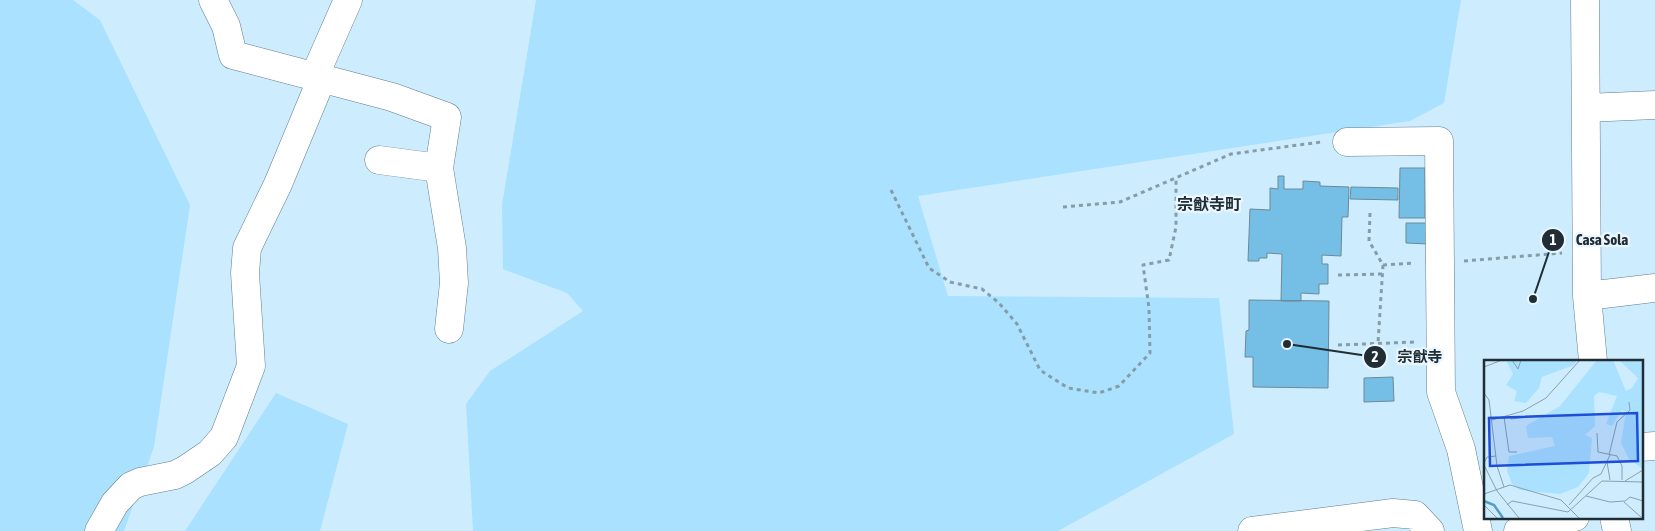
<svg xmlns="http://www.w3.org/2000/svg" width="1655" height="531" viewBox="0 0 1655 531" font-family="'Asap Condensed','Noto Sans JP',sans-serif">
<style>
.green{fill:#aae1ff}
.building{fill:#75bee5;stroke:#6c8999}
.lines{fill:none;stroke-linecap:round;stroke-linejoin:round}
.minor-casing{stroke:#617d8d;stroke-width:29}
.path{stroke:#859ca9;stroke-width:3;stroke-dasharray:4 4;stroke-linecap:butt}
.minor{stroke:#fff;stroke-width:28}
.labels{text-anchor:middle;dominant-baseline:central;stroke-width:4.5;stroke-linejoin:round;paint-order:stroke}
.quarter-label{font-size:16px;font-weight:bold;fill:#212d34;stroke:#eaf7fe}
.inset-river{fill:none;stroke:#549ec3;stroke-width:2.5}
.inset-road{fill:none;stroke:#88a0ad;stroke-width:1}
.view{fill:#1d4ed8;fill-opacity:0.15;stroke:#1d4ed8;stroke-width:2.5}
.inset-edge{fill:none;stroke:#212d34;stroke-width:2.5}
.leader{fill:none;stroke:#212d34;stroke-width:2}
.callout-dot{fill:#212d34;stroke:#eaf7fe;stroke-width:2}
.mark-label{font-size:15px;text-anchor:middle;font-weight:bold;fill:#fff}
.callout-label{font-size:15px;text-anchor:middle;font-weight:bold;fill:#212d34;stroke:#eaf7fe;stroke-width:4.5;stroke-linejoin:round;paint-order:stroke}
</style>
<rect width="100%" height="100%" fill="#cdedfe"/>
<!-- green -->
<path class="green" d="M 0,0 L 73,0 L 100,20 L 190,205 L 154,447 L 124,531 L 0,531 Z
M 536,0 L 1461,0 L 1444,103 L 1410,121 L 918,196 L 948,296 L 1219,298 L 1234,434 L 1058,531 L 473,531 L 466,404 L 490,371 L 583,311 L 567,293 L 503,269 L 502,205 Z
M 276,393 L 348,424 L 320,531 L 185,531 Z"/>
<!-- building -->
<path class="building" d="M 1400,168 L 1425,168 L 1425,218 L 1399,218 Z
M 1278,176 L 1284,176 L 1284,189 L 1303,189 L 1303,181 L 1320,182 L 1320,186 L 1349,187 L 1348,217 L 1342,217 L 1341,256 L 1322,255 L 1322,264 L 1328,264 L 1328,284 L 1319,284 L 1319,294 L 1301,293 L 1301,301 L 1281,301 L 1282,254 L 1267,253 L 1267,258 L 1259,258 L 1259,261 L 1248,261 L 1250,209 L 1270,210 L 1270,188 L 1278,189 Z
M 1351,187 L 1398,188 L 1398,200 L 1350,199 Z
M 1406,223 L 1428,223 L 1428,244 L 1406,243 Z
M 1249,300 L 1329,301 L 1328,388 L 1253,387 L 1253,357 L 1245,357 L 1246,331 L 1249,330 Z
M 1393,377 L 1394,401 L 1364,402 L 1364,378 Z"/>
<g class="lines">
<defs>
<path id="minor" d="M 213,0 L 226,26 L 233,55 L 392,97 L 447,117 L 439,168 L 452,248 L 454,283 L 449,329
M 1585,0 L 1587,296 L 1593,361
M 315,75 L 348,0
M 1586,108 L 1655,105
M 1347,142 L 1439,141 L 1441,392 L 1461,449 L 1478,531
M 379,160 L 439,168
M 1587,296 L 1655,288
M 1641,447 L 1655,446
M 1614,517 L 1617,531
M 99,531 L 115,503 L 131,486 L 140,482 L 175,475 L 185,470 L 210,453 L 224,437 L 251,366 L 245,273 L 247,248 L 278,184 L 322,78
M 1252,531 L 1393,513 L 1415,515 L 1430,531
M 1518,531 L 1575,517"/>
</defs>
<!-- minor casing -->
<use href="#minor" class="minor-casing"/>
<!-- path -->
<path class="path" d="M 891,190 L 929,268 L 950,282 L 982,289 L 999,303 L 1017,324 L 1040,370 L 1068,388 L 1099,393 L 1119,386 L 1150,353 L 1149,308 L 1143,265 L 1169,260 L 1176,227 L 1176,177
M 1063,207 L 1120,202 L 1231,154 L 1321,142
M 1370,213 L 1369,241 L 1383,265 L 1378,343 L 1379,369
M 1464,261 L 1562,253
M 1383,265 L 1415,263
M 1338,275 L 1383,274
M 1338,345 L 1415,342"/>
<!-- minor -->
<use href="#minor" class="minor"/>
</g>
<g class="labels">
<!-- quarter labels -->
<g class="quarter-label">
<text x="1209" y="204">宗猷寺町</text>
</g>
</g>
<!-- overview -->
<g transform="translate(1484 360)">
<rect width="159" height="159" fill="#cdedfe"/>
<path d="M 22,0 L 93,0 L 90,5 L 58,17 L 55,28 L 42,43 L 30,41 L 33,31 L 22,25 L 29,14 ZM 113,0 L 129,0 L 142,31 L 148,28 L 154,18 L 135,0 L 159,0 L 159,109 L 145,99 L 137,83 L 142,52 L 138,50 L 128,66 L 122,64 L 133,36 L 115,32 L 110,36 L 111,66 L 101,75 L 108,78 L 105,113 L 94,127 L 76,134 L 36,130 L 28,124 L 23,111 L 25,96 L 71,86 L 68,77 L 44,78 L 42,66 L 76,46 Z" fill="#aae1ff"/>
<path class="inset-river" d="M 0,141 L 10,145 L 19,158"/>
<path class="inset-road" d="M 28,0 L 34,9 L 37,0M 0,7 L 18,0M 0,33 L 5,40 L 13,106 L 20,127M 24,56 L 27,59 L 43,57M 20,57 L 25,92 L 33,92M 8,60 L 39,51 L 62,38 L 96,0M 113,73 L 114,92 L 133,96 L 138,106 L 138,120M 125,95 L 133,62 L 146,50 L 145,42M 123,102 L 126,120M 0,103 L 3,97 L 12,96M 0,105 L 13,131 L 35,158M 141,121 L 159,110M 0,134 L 26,125 L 77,140 L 95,158M 102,136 L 126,142 L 141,141 L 146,137 L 159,141M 140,142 L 158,158M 0,145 L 13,158M 23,145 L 28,141 L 84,152 L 118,121 L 159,122M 85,145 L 109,118 L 117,114 L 126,95"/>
<path class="view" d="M 153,53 L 154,101 L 6,106 L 5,58 Z"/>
<rect width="159" height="159" class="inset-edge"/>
</g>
<!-- callouts -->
<path class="leader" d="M1533 299L1553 240M1287 344L1375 357"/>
<g class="callout-dot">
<circle cx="1533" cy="299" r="5"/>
<circle cx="1287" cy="344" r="5"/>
<circle cx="1553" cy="240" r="12"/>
<circle cx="1375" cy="357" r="12"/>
</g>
<g class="mark-label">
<text x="1553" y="245">1</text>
<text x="1375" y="362">2</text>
</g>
<g class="callout-label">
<text x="1602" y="245">Casa Sola</text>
<text x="1420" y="362">宗猷寺</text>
</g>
</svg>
